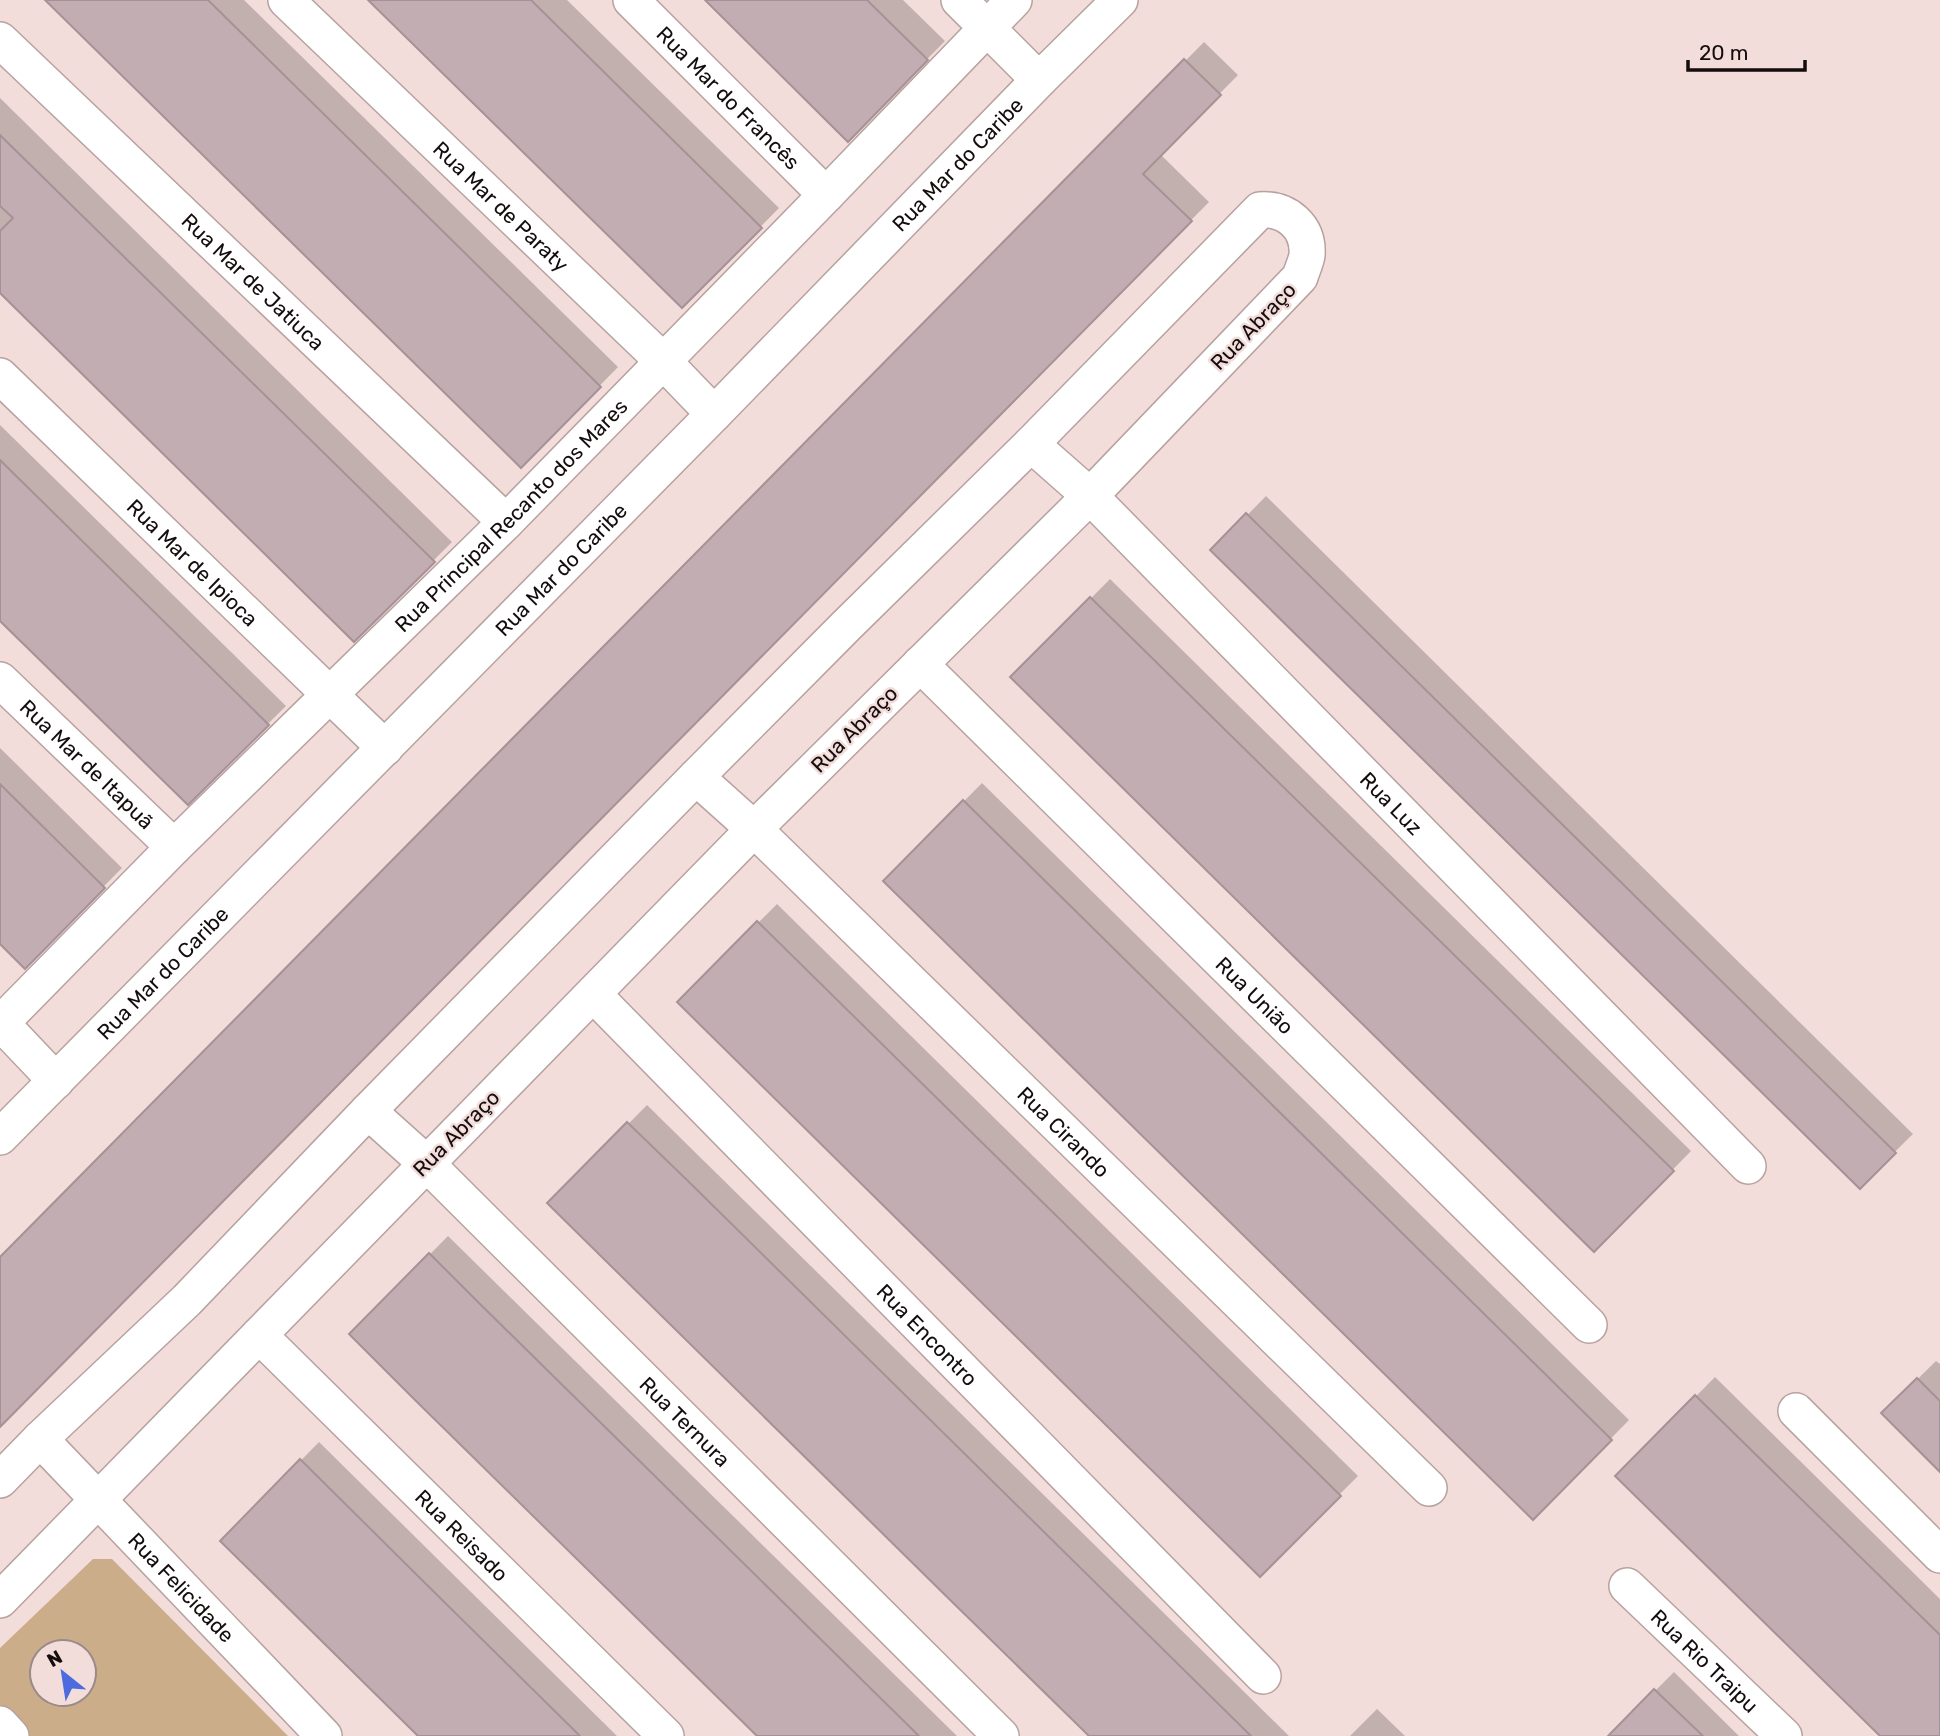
<svg xmlns="http://www.w3.org/2000/svg" width="1940" height="1736" viewBox="0 0 1940 1736" font-family="Rubik,sans-serif">
<style>
.green{fill:#cbad89;fill-rule:evenodd}
.shadow{fill:#0003}
.building{fill:#c2adb2;stroke:#a69296;stroke-width:2}
.lines{fill:none;stroke-linecap:round;stroke-linejoin:round}
.minor-casing{stroke:#b7a2a0;stroke-width:38}
.minor{stroke:#fff;stroke-width:35}
.labels{text-anchor:middle;dominant-baseline:central;stroke-width:5;stroke-linejoin:round;paint-order:stroke}
.street-label{font-size:21px;fill:#140d0d;stroke:#f3dddb}
</style>
<rect width="100%" height="100%" fill="#f3dddb"/>
<!-- green -->
<path class="green" d="M 93,1559 L 112,1559 L 288,1736 L 18,1736 L 0,1718 L 0,1648 ZM 42,1652 L 84,1652 L 84,1694 L 42,1694 Z"/>
<!-- shadow -->
<path class="shadow" d="M 47,0 L 244,0 L 618,367 L 521,466 Z
M 371,0 L 567,0 L 779,208 L 682,306 Z
M 706,0 L 903,0 L 945,41 L 848,139 Z
M 1204,42 L 1238,75 L 1160,154 L 1209,202 L 0,1425 L 0,1259 Z
M 0,98 L 452,542 L 354,640 L 0,292 Z
M 0,425 L 286,706 L 188,803 L 0,618 Z
M 1266,496 L 1913,1134 L 1860,1186 L 1213,550 Z
M 1110,579 L 1691,1151 L 1594,1250 L 1013,677 Z
M 0,748 L 122,868 L 25,966 L 0,942 Z
M 982,783 L 1629,1420 L 1533,1518 L 885,881 Z
M 777,904 L 1358,1476 L 1260,1574 L 679,1002 Z
M 647,1105 L 1289,1736 L 1092,1736 L 550,1203 Z
M 448,1236 L 957,1736 L 760,1736 L 351,1334 Z
M 1936,1361 L 1940,1364 L 1940,1469 L 1883,1413 Z
M 1715,1377 L 1940,1599 L 1940,1736 L 1882,1736 L 1617,1476 Z
M 319,1442 L 617,1736 L 421,1736 L 222,1541 Z
M 1674,1672 L 1739,1736 L 1610,1736 Z
M 1377,1709 L 1405,1736 L 1350,1736 Z"/>
<!-- building -->
<path class="building" d="M 45,0 L 208,0 L 601,387 L 521,468 Z
M 368,0 L 531,0 L 762,228 L 682,308 Z
M 705,0 L 867,0 L 928,60 L 848,142 Z
M 1184,59 L 1221,95 L 1143,174 L 1192,221 L 0,1427 L 0,1257 Z
M 0,135 L 435,562 L 354,642 L 0,293 L 0,231 L 13,218 L 0,206 Z
M 0,460 L 269,725 L 188,805 L 0,621 Z
M 1246,513 L 1896,1153 L 1860,1189 L 1210,550 Z
M 1090,597 L 1674,1171 L 1594,1252 L 1010,677 Z
M 0,784 L 105,888 L 25,969 L 0,944 Z
M 963,800 L 1612,1440 L 1533,1520 L 883,881 Z
M 757,921 L 1341,1496 L 1260,1577 L 677,1002 Z
M 627,1122 L 688,1181 L 1251,1736 L 1089,1736 L 942,1592 L 547,1203 Z
M 429,1253 L 478,1302 L 919,1736 L 757,1736 L 414,1399 L 349,1334 Z
M 1917,1378 L 1940,1401 L 1940,1472 L 1881,1413 Z
M 1695,1395 L 1940,1635 L 1940,1736 L 1880,1736 L 1615,1476 Z
M 300,1459 L 423,1581 L 580,1736 L 418,1736 L 277,1597 L 220,1541 Z
M 1654,1689 L 1703,1736 L 1608,1736 Z"/>
<g class="lines">
<defs>
<g id="minor">
<path id="s1" d="M 286,0 L 663,361 L 714,414"/>
<path id="s2" d="M 631,0 L 826,195"/>
<path d="M 959,0 L 1039,80"/>
<path id="s3" d="M 0,40 L 506,522"/>
<path id="s4" d="M 0,376 L 385,748"/>
<path id="s5" d="M 1031,444 L 1090,496 L 1748,1166"/>
<path id="s6" d="M 920,664 L 1589,1325"/>
<path id="s7" d="M 0,680 L 174,847"/>
<path id="s8" d="M 696,777 L 754,829 L 1429,1488"/>
<path id="s9" d="M 594,995 L 1263,1676"/>
<path d="M 0,1022 L 56,1081"/>
<path id="s10" d="M 0,1024 L 174,847 L 506,522 L 826,195 L 1014,0"/>
<path id="s11" d="M 368,1111 L 426,1163 L 1001,1736"/>
<path id="s12" d="M 0,1137 L 714,414 L 1039,80 L 1120,0"/>
<path id="s13" d="M 259,1335 L 666,1736"/>
<path d="M 1796,1411 L 1940,1555"/>
<path id="s14" d="M 40,1439 L 324,1736"/>
<path d="M 0,1480 L 40,1439 L 187,1300 L 368,1111 L 696,777 L 846,626 L 1031,444 L 1260,210 C 1287,208 1309,227 1307,255 C 1306,262 1302,270 1300,277 L 1090,496 L 754,829 L 0,1600"/>
<path id="s15" d="M 1627,1586 L 1784,1736"/>
<path d="M 0,1724 L 11,1736"/>
</g>
</defs>
<!-- minor casing -->
<use href="#minor" class="minor-casing"/>
<!-- minor -->
<use href="#minor" class="minor"/>
</g>
<g class="labels">
<!-- street labels -->
<g class="street-label">
<text stroke="none"><textPath href="#s2" startOffset="138">Rua Mar do Francês</textPath></text>
<text stroke="none"><textPath href="#s12" startOffset="1365">Rua Mar do Caribe</textPath></text>
<text stroke="none"><textPath href="#s1" startOffset="298">Rua Mar de Paraty</textPath></text>
<text stroke="none"><textPath href="#s3" startOffset="350">Rua Mar de Jatiuca</textPath></text>
<text transform="translate(1253 326) rotate(-46)">Rua Abraço</text>
<text stroke="none"><textPath href="#s10" startOffset="721">Rua Principal Recanto dos Mares</textPath></text>
<text stroke="none"><textPath href="#s4" startOffset="268">Rua Mar de Ipioca</textPath></text>
<text stroke="none"><textPath href="#s12" startOffset="798">Rua Mar do Caribe</textPath></text>
<text transform="translate(854 729) rotate(-45)">Rua Abraço</text>
<text stroke="none"><textPath href="#s7" startOffset="121">Rua Mar de Itapuã</textPath></text>
<text stroke="none"><textPath href="#s5" startOffset="509">Rua Luz</textPath></text>
<text stroke="none"><textPath href="#s12" startOffset="231">Rua Mar do Caribe</textPath></text>
<text stroke="none"><textPath href="#s6" startOffset="471">Rua União</textPath></text>
<text stroke="none"><textPath href="#s8" startOffset="511">Rua Cirando</textPath></text>
<text transform="translate(456 1133) rotate(-45)">Rua Abraço</text>
<text stroke="none"><textPath href="#s9" startOffset="476">Rua Encontro</textPath></text>
<text stroke="none"><textPath href="#s11" startOffset="444">Rua Ternura</textPath></text>
<text stroke="none"><textPath href="#s13" startOffset="285">Rua Reisado</textPath></text>
<text stroke="none"><textPath href="#s14" startOffset="205">Rua Felicidade</textPath></text>
<text stroke="none"><textPath href="#s15" startOffset="108">Rua Rio Traipu</textPath></text>
</g>
</g>
<!-- north arrow -->
<g transform="translate(63 1673) rotate(330)"><circle r="33" fill="#f3dddb" stroke="#9a8a89" stroke-width="2"/>
<path d="M0-5L12 26L0 18L-12 26Z" fill="#4b6bdf"/>
<text y="-10" font-size="19" font-weight="bold" text-anchor="middle" fill="#140d0d">N</text>
</g>
<!-- scale -->
<path d="M1688 60v10h117v-10" fill="none" stroke="#140d0d" stroke-width="3.5"/>
<text x="1699" y="60" font-size="21" fill="#140d0d" stroke="#f3dddb" stroke-width="5" paint-order="stroke">20 m</text>
</svg>
